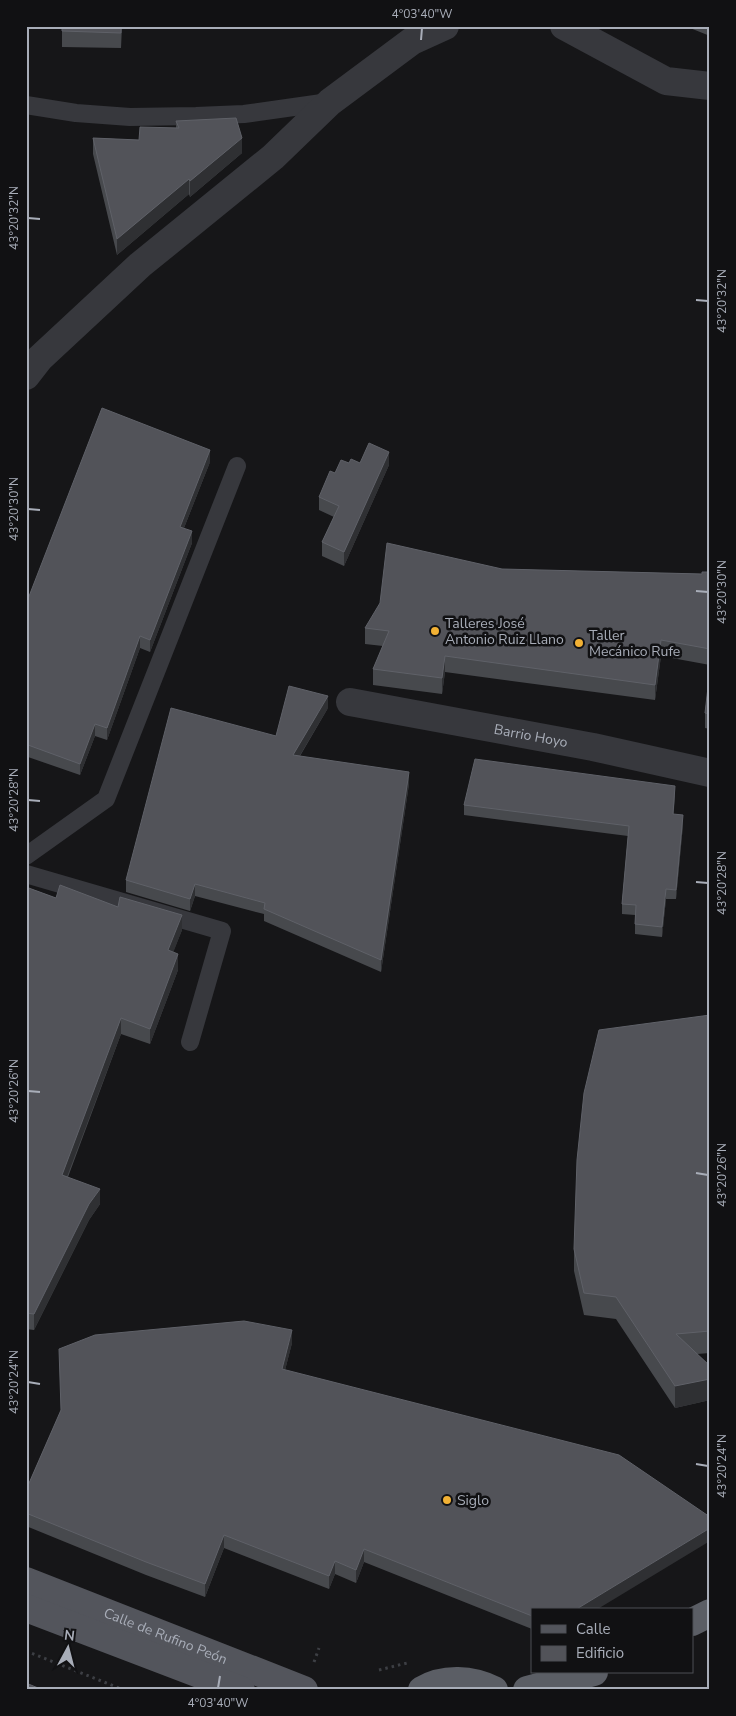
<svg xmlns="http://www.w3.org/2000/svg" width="736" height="1716" viewBox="0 0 736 1716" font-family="'Nunito Sans',sans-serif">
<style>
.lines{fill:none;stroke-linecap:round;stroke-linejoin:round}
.path{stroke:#3d3f44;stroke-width:3;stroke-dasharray:2.5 4;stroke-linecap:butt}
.service{stroke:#37383d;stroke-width:18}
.minor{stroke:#37383d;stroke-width:28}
.primary{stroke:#53555c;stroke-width:28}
.trunk{stroke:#5b5e65;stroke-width:28}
.wall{fill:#47494d}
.shaded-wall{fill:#2f3033}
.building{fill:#525359;stroke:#5f6168}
.ticks{fill:none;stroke:#a8adb8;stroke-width:2}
.poi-dot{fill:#f2b134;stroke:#111113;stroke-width:2}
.labels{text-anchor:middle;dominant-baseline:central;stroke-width:5;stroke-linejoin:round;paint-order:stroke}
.poi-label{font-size:14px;fill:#a8adb8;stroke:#111113;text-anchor:start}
.street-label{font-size:14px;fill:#a8adb8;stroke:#111113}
.neatline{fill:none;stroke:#a8adb8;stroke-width:2}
.ticks-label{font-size:12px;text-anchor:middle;fill:#a8adb8}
</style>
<rect width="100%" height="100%" fill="#161618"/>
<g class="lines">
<!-- path -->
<path class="path" d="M 26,1651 L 124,1690
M 314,1662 L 319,1648
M 379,1670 L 407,1663"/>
<!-- service -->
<path class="service" d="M 26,105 L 76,113 L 130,117 L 196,116 L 244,114 L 329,102
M 26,856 L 106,799 L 237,466
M 26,874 L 222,931 L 190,1042"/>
<!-- minor -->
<g class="minor">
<path d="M 564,26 L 666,81 L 710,86"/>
<path d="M 26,376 L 40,358 L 140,265 L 273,157 L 330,102 L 412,41 L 445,26"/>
<path id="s1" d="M 350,702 L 593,747 L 710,773"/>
</g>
<!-- primary -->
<g class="primary">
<path id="s2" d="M 26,1581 L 304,1690"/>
<path d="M 26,1608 L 241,1690"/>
</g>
<!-- trunk -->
<path class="trunk" d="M 692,1622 L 710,1613
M 422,1690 C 444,1677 472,1679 494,1690
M 527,1690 L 594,1672"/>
</g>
<!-- wall -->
<path class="wall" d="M 62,26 L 122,26 L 121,48 L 62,47 Z
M 685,26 L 710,26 L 710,36 Z
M 176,121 L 242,153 L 190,197 L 189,194 L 117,255 L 93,154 L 93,138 L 139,140 L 176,128 Z
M 210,462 L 184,528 L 192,543 L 150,652 L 140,648 L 107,740 L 95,736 L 80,775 L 28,757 L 26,760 L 26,604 Z
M 349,463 L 360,463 L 389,465 L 344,566 L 322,556 L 322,542 L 334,517 L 319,510 L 319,497 Z
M 502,569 L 702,574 L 710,572 L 710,665 L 661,656 L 655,700 L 445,672 L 442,694 L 373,685 L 373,669 L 383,646 L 365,644 L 365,628 Z
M 710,670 L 710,729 L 705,728 L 705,713 Z
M 328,708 L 300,756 L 409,784 L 381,972 L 264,921 L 264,914 L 195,896 L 190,911 L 126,892 L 126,880 L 276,736 Z
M 675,796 L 673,814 L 683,825 L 676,899 L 666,899 L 662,937 L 635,934 L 635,915 L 622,914 L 622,904 L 628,836 L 464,815 L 464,805 Z
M 26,887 L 56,898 L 182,930 L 173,952 L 178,970 L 150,1044 L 121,1034 L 68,1177 L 100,1204 L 89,1220 L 34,1330 L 26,1329 Z
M 710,1015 L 710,1353 L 697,1354 L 710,1366 L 710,1400 L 675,1408 L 616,1319 L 584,1315 L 574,1271 L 574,1249 Z
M 292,1343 L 285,1370 L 532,1610 L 532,1629 L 364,1562 L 356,1583 L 335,1574 L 329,1589 L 224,1548 L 205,1597 L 146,1575 L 26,1526 L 26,1490 L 61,1411 Z"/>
<!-- shaded-wall -->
<path class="shaded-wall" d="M 242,138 L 242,153 L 190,197 L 190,181 Z
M 189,179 L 189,194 L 117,255 L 117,239 Z
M 210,450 L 210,462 L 180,538 L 180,527 Z
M 389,452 L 389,465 L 344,566 L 344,552 Z
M 192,531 L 192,543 L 150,652 L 150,640 Z
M 140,636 L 140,648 L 107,740 L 107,728 Z
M 661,640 L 661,656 L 655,700 L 655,685 Z
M 445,656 L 445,672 L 442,694 L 442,678 Z
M 328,696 L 328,708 L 293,767 L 293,755 Z
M 95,724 L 95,736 L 80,775 L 80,764 Z
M 28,745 L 28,757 L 27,761 L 27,749 Z
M 409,772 L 409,784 L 381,972 L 381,960 Z
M 675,786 L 675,796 L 673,824 L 673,814 Z
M 683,815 L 683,825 L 676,899 L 676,890 Z
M 195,884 L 195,896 L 190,911 L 190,899 Z
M 666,889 L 666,899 L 662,937 L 662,927 Z
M 182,915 L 182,930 L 168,966 L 168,950 Z
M 178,954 L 178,970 L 150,1044 L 150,1029 Z
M 121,1018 L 121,1034 L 62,1190 L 62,1175 Z
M 100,1189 L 100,1204 L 89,1220 L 34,1330 L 34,1314 L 89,1204 Z
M 292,1330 L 292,1343 L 282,1382 L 282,1369 Z
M 710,1379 L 710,1400 L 675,1408 L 675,1386 Z
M 710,1528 L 710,1541 L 596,1610 L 575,1610 Z
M 224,1535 L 224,1548 L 205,1597 L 205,1584 Z
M 364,1549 L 364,1562 L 356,1583 L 356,1570 Z
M 335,1561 L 335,1574 L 329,1589 L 329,1576 Z"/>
<!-- building -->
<path class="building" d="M 62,26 L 121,26 L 121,33 L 62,31 Z
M 236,118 L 242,138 L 190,181 L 189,179 L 117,239 L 93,138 L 139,140 L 140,127 L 179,128 L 176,121 Z
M 102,408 L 210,450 L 180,527 L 192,531 L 150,640 L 140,636 L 107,728 L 95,724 L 80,764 L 28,745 L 26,749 L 26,604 Z
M 369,443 L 389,452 L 344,552 L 322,542 L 339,506 L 319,497 L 330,471 L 335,473 L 341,460 L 349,463 L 351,459 L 360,463 Z
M 387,543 L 502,569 L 702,574 L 702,572 L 710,572 L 710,649 L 661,640 L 655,685 L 445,656 L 442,678 L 373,669 L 389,631 L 365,628 L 380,603 Z
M 710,670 L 710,714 L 705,713 Z
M 289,686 L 328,696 L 293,755 L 409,772 L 381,960 L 264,909 L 265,903 L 195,884 L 190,899 L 126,880 L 171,708 L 276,736 Z
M 475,759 L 675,786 L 673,814 L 683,815 L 676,890 L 666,889 L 662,927 L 635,924 L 636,905 L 622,904 L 629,826 L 464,805 Z
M 60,885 L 118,907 L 120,897 L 182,915 L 168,950 L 178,954 L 150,1029 L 121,1018 L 62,1175 L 100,1189 L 89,1204 L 34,1314 L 26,1313 L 26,887 L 56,898 Z
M 710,1015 L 710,1331 L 676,1334 L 710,1366 L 710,1379 L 675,1386 L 616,1297 L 584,1293 L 574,1249 L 577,1160 L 584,1093 L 599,1030 Z
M 244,1321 L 292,1330 L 282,1369 L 619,1455 L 710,1517 L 710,1528 L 575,1610 L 532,1610 L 532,1616 L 364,1549 L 356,1570 L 335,1561 L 329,1576 L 224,1535 L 205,1584 L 146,1562 L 26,1513 L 26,1490 L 61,1410 L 59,1349 L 95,1335 Z
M 26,1683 L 43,1690 L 26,1690 Z"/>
<!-- ticks -->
<path class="ticks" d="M 421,40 L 422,28M 28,218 L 40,219M 696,300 L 708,301M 28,509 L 40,510M 696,591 L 708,592M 28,800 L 40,801M 696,882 L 708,883M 28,1091 L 40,1092M 696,1173 L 708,1175M 28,1382 L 40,1384M 696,1464 L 708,1466M 218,1688 L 220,1676"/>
<!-- markers -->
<g class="poi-dot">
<circle cx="435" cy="631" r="5"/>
<circle cx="579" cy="643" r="5"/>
<circle cx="447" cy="1500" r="5"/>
</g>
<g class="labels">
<!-- poi labels -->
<g class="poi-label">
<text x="445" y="623">Talleres José<tspan x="445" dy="16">Antonio Ruiz Llano</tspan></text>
<text x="589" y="635">Taller<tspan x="589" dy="16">Mecánico Rufe</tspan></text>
<text x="457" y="1500">Siglo</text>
</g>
<!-- street labels -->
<g class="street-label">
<text stroke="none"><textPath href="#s1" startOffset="184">Barrio Hoyo</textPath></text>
<text stroke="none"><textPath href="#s2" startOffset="150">Calle de Rufino Peón</textPath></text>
</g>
</g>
<!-- border -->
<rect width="736" height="1716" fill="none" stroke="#111113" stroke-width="55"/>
<!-- legend -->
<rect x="531" y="1608" width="162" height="65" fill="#111113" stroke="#4d4f55"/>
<rect x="541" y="1625" width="25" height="8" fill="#53555c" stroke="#4d4f55"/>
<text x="576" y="1634" font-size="15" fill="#a8adb8">Calle</text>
<rect x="541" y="1646" width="25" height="15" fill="#525359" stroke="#4d4f55"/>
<text x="576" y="1658" font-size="15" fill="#a8adb8">Edificio</text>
<!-- north arrow -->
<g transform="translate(68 1648) rotate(7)" stroke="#111113" stroke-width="4" paint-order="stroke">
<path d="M0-4L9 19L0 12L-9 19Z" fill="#a8adb8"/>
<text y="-8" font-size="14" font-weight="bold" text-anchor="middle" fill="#a8adb8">N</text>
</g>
<rect x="28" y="28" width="680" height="1660" class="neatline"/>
<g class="ticks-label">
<text x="422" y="18">4°03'40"W</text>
<text transform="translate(14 218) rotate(-90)" y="4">43°20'32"N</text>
<text transform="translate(722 301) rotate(-90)" y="4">43°20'32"N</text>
<text transform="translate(14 509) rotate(-90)" y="4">43°20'30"N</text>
<text transform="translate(722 592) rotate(-90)" y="4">43°20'30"N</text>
<text transform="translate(14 800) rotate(-90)" y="4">43°20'28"N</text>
<text transform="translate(722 883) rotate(-90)" y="4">43°20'28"N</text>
<text transform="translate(14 1091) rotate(-90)" y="4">43°20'26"N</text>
<text transform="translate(722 1175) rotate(-90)" y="4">43°20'26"N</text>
<text transform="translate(14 1382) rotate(-90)" y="4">43°20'24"N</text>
<text transform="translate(722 1466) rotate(-90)" y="4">43°20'24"N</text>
<text x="218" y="1707">4°03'40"W</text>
</g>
</svg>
